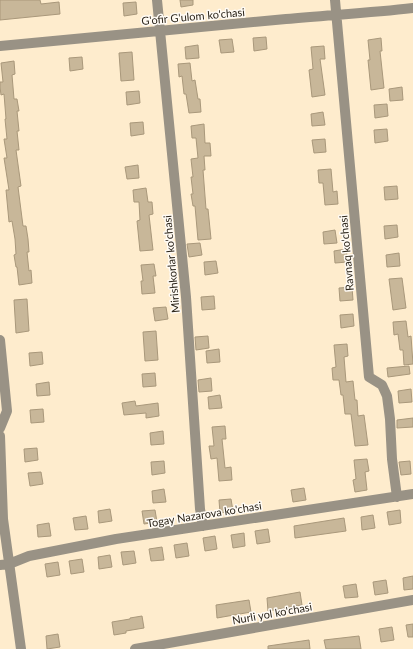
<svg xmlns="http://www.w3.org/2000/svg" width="413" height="649" viewBox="0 0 413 649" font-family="Lato,sans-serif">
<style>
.building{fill:#c8b799;stroke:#a9987b}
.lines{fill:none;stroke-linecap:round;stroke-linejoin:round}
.minor{stroke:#999285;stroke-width:10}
.labels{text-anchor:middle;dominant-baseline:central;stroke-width:3;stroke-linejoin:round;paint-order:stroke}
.street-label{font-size:11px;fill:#2c251a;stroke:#fffbf5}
</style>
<rect width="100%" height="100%" fill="#feeccd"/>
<!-- building -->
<path class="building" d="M 0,0 L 40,0 L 41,4 L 59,2 L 60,14 L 0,20 Z
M 180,0 L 193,0 L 193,5 L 181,7 Z
M 136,2 L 137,14 L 124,16 L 123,3 Z
M 266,37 L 267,49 L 254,51 L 253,38 Z
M 381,38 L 382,51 L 380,51 L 384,88 L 371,90 L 368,60 L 370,60 L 368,40 Z
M 232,39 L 234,52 L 221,53 L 219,40 Z
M 198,45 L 199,58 L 186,59 L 185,47 Z
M 324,46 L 325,59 L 320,59 L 325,95 L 312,97 L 309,70 L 313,69 L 311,47 Z
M 132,52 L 134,80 L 121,81 L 119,53 Z
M 82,57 L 83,69 L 70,71 L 69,58 Z
M 14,61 L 15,74 L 12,75 L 14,99 L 17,99 L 19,111 L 17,111 L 19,131 L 17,131 L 19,150 L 16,150 L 21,186 L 18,187 L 23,226 L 26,226 L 28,239 L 29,252 L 27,252 L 29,271 L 31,270 L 32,283 L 19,285 L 17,267 L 16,267 L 14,255 L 16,254 L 15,239 L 12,221 L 9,222 L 6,190 L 9,190 L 4,158 L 7,158 L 4,139 L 7,139 L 5,119 L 6,119 L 4,94 L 1,95 L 0,87 L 0,82 L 3,82 L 1,63 Z
M 190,63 L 192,81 L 195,80 L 198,99 L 200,99 L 201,112 L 189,113 L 186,94 L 184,94 L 182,76 L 179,77 L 178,64 Z
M 402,87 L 403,100 L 390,101 L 389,89 Z
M 139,91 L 140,103 L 127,105 L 126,92 Z
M 387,104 L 388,116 L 375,118 L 374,105 Z
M 323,112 L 325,125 L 312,126 L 311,114 Z
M 143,122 L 144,134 L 131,136 L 130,123 Z
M 204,124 L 205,143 L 210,143 L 211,156 L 204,156 L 205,170 L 203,170 L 206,209 L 208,209 L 211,239 L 198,240 L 195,206 L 193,206 L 191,194 L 193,194 L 191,177 L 193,177 L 191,159 L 198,158 L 196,138 L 192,138 L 191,126 Z
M 387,129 L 388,141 L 375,143 L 374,130 Z
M 325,139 L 326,152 L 314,153 L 312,140 Z
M 138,165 L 139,178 L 127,179 L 125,167 Z
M 331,169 L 333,192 L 337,191 L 338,204 L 325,205 L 323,183 L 319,183 L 318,170 Z
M 397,186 L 398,199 L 385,200 L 384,187 Z
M 146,188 L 148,202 L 152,202 L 153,214 L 149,215 L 153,250 L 140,251 L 137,221 L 140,220 L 139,202 L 134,202 L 133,190 Z
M 397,225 L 398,237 L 385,239 L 384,226 Z
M 335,230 L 337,243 L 324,244 L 323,232 Z
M 200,243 L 202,255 L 189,257 L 187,244 Z
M 346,249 L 348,262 L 335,263 L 334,251 Z
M 399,253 L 400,266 L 387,267 L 386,255 Z
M 216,261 L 218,273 L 205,275 L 204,262 Z
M 154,264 L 156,276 L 153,276 L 155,293 L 142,294 L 141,281 L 143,281 L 141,265 Z
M 402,278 L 406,308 L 393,310 L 389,279 Z
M 352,287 L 353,300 L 340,301 L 339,288 Z
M 214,296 L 215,309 L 202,310 L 201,297 Z
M 27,299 L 29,331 L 16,333 L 14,300 Z
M 166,307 L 168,319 L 155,321 L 153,308 Z
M 353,314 L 354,326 L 341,328 L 340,315 Z
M 406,321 L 408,337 L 411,336 L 413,364 L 404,365 L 403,350 L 400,350 L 398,334 L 394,335 L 393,322 Z
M 156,331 L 158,360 L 145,361 L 143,332 Z
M 208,336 L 209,348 L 196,350 L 195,337 Z
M 347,344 L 348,356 L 344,357 L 346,382 L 353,381 L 355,400 L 357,400 L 358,416 L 364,415 L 368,445 L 355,446 L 351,414 L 345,414 L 343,395 L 341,395 L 339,380 L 333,380 L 332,368 L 336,367 L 334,345 Z
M 219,349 L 220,362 L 207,363 L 206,351 Z
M 42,352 L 43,364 L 30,366 L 29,353 Z
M 409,366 L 410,374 L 388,377 L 387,368 Z
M 155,373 L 156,386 L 143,387 L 142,374 Z
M 211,378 L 212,391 L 199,392 L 198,380 Z
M 49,382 L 50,395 L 37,396 L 36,384 Z
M 411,389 L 412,402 L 399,403 L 398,391 Z
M 220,395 L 222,408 L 209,409 L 208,397 Z
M 135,401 L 136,406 L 158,403 L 159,416 L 146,418 L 146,413 L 124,415 L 122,403 Z
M 43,409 L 44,422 L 31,423 L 30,410 Z
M 413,418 L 413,427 L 397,428 L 397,420 Z
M 225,426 L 226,439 L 222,439 L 225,468 L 231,467 L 232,480 L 219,481 L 217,458 L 211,459 L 209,446 L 214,446 L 212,427 Z
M 163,431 L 164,444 L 151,445 L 150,433 Z
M 37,448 L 38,460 L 25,462 L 24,449 Z
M 367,459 L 369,471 L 365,472 L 367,490 L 355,492 L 353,480 L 356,479 L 354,460 Z
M 164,461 L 165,473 L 152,475 L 151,462 Z
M 410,461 L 411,474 L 401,475 L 399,462 Z
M 41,472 L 43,484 L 30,486 L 28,473 Z
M 304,488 L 306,500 L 293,502 L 291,490 Z
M 164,489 L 166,502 L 153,503 L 152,491 Z
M 231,499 L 233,511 L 220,513 L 219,500 Z
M 110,509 L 112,521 L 99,523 L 98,511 Z
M 155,510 L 157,522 L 144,524 L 142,511 Z
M 400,510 L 401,523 L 389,525 L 387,512 Z
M 373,515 L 375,528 L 362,530 L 361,517 Z
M 86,516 L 88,529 L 75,530 L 73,518 Z
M 344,518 L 346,531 L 295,538 L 294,526 Z
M 49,523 L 51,536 L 38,537 L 37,525 Z
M 268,529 L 270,542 L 257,544 L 255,531 Z
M 244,533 L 245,546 L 233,548 L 231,535 Z
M 215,536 L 217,549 L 205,551 L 203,538 Z
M 187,543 L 189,556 L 176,558 L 174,545 Z
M 162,547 L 164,560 L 151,561 L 149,549 Z
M 134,551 L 136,563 L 123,565 L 121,552 Z
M 110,555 L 112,567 L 99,569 L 98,557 Z
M 82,559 L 84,572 L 71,574 L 69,561 Z
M 58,562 L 60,575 L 47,577 L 45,564 Z
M 413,576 L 413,589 L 404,590 L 403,578 Z
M 386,580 L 388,593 L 375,595 L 373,582 Z
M 356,584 L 358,597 L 345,598 L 343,586 Z
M 300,592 L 302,605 L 268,611 L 267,598 Z
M 249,600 L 251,612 L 217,618 L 216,605 Z
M 142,616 L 144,628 L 126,631 L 126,633 L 114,635 L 112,622 L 130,619 L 130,618 Z
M 413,624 L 413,637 L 408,637 L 406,625 Z
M 392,627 L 394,640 L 381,642 L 379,629 Z
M 58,634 L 60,647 L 47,649 L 46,636 Z
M 359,636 L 361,649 L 326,649 L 324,640 Z
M 309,640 L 310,649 L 268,649 L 268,646 Z"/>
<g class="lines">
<!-- minor -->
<path class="minor" d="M 157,0 L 186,297 L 200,509 L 203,526
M 335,0 L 369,377 L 382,385 L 387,396 L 390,419 L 392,459 L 397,497
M 0,46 C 95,37 191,28 286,19 C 329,15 371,13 413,8
M 0,340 L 7,411 L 0,428
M 0,436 L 3,519 L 21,649
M 0,565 L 9,564 L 29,556 L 116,539 L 413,494
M 135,649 L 413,600"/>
</g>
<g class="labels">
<!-- street labels -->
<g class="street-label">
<text transform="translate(193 16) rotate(-5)">G'ofir G'ulom ko'chasi</text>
<text transform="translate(346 253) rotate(-95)">Ravnaq ko'chasi</text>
<text transform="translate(171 264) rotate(-95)">Mirishkorlar ko'chasi</text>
<text transform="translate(204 514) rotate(-9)">Togay Nazarova ko'chasi</text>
<text transform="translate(272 613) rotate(-10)">Nurli yol ko'chasi</text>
</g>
</g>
</svg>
